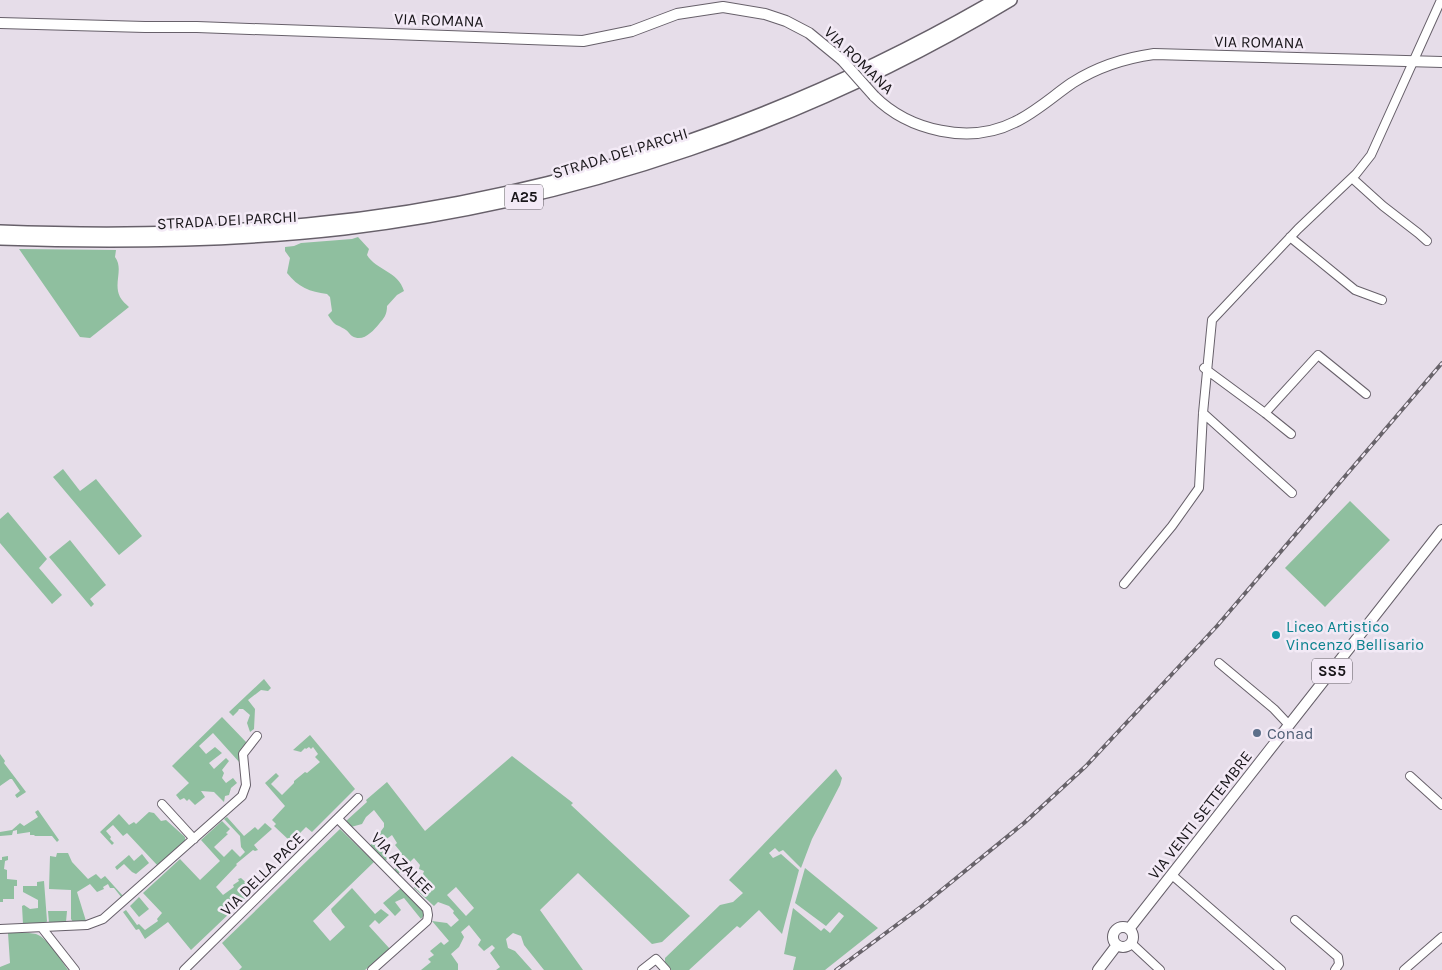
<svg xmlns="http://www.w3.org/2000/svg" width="1442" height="970" viewBox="0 0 1442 970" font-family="Karla,sans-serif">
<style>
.green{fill:#8fbf9f;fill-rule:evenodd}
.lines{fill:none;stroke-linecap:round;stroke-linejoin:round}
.minor-casing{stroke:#67606a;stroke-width:10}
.major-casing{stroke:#67606a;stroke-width:12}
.highway-casing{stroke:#67606a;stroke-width:14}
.minor{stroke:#fff;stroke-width:8}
.major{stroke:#fff;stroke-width:10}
.highway{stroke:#fff;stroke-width:11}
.rail-casing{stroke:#68636a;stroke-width:4}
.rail{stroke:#f3eaf6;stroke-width:2;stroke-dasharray:5.5;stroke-linecap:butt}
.major-bridge-casing{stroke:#67606a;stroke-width:12;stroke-linecap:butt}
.major-bridge{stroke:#fff;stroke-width:10}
.culture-dot{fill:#0f9aa8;stroke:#f3eaf6;stroke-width:2}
.service-dot{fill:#5c6f8a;stroke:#f3eaf6;stroke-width:2}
.labels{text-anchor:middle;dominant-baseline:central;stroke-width:5;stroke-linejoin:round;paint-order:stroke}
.shield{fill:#f3eaf6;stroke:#5a565c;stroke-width:1}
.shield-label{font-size:15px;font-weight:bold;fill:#19161a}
.street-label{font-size:16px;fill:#19161a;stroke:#f3eaf6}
.culture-label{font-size:16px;fill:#0d838f;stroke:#f3eaf6;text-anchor:start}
.service-label{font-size:16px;fill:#4e5e75;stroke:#f3eaf6;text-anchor:start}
</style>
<rect width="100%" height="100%" fill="#e6dde9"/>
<!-- green -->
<path class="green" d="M 358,237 L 369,249 L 367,255 C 376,270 398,271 404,291 L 397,295 L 387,306 C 387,315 384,318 379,324 C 373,331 363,343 352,336 C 350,335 348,331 346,330 C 336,323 336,328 328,315 L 332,311 L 330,297 L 327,294 C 310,292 298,287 287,273 L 290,258 L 285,251 L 285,247 L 294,246 L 301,243 L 352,239 Z
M 19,249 L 116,250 L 115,257 C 124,269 113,283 120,297 C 122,301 126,304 129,307 L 90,338 L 80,337 Z
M 63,469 L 80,491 L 96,479 L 142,536 L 119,555 L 53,477 Z
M 1350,501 L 1390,540 L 1325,607 L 1285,568 Z
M 8,512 L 47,559 L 39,568 L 62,595 L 52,604 L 0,543 L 0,519 Z
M 70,540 L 106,585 L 90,599 L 94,604 L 91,607 L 49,557 Z
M 264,679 L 271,688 L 268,691 L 261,690 L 248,700 L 255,709 L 254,729 L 250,732 L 247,723 L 250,715 L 243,709 L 239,709 L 238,711 L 233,716 L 229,712 Z
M 222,717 L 247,743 L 241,754 L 240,763 L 213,733 L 199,746 L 206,754 L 215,747 L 222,753 L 209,763 L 214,769 L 226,758 L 229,761 L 222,770 L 224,773 L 222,778 L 226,783 L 233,778 L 237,783 L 231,788 L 229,795 L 225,796 L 224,802 L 214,792 L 201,791 L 205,797 L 195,805 L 189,799 L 187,801 L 184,798 L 180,800 L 176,795 L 189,783 L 172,766 Z
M 310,735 L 355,789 L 312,832 L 306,827 L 291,842 L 274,826 L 276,824 L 272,820 L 285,806 L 265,783 L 276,773 L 279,776 L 271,784 L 282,795 L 294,783 L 294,781 L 305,772 L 307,773 L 320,762 L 315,757 L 318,754 L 313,747 L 311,749 L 309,747 L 306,749 L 305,748 L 301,752 L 293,750 Z
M 0,754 L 5,761 L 4,763 L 26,792 L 17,798 L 15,795 L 20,791 L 12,779 L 10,779 L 0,786 Z
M 512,756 L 573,803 L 571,805 L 690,916 L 662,942 L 652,944 L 578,873 L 540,910 L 583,970 L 544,970 L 524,945 L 521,936 L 513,933 L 506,939 L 508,948 L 515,951 L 532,970 L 496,970 L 500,967 L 490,953 L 495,948 L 492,945 L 484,951 L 478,945 L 481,940 L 469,925 L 461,932 L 464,937 L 459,947 L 451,954 L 458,964 L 458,970 L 421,970 L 431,962 L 428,959 L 434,955 L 430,951 L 441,942 L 444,945 L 449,941 L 432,921 L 447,923 L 451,927 L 459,920 L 453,913 L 454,911 L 449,906 L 438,902 L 434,906 L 414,888 L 415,885 L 421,887 L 426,885 L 427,879 L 423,874 L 424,871 L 419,869 L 420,865 L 414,858 L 398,874 L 394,870 L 405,858 L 399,852 L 400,851 L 395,845 L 397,843 L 392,835 L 381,843 L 385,848 L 383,850 L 389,856 L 385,862 L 370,846 L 384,827 L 384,823 L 374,810 L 366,817 L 362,824 L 351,827 L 346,821 L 367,802 L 366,800 L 387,782 L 425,831 ZM 456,887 L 474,908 L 466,916 L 447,895 Z
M 836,769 L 842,778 L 840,785 L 812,839 L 801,868 L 783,850 L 779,852 L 775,848 L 769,853 L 773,858 L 781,854 L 799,870 L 782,934 L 759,910 L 740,928 L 737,926 L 689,970 L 671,970 L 665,963 L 665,958 L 720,905 L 733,902 L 743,893 L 729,880 Z
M 38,810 L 59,840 L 57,842 L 52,836 L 35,836 L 34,835 L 30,835 L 30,832 L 17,834 L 17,830 L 13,831 L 12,835 L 0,836 L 0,832 L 12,830 L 20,823 L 24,826 L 38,817 L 35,812 Z
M 149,812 L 154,813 L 161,821 L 166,820 L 185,837 L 185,843 L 158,866 L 127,833 L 123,836 L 113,825 L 106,831 L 111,837 L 110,839 L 114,843 L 112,845 L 100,832 L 119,814 L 129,825 L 134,822 L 136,824 Z
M 227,817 L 244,836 L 255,827 L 258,830 L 265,823 L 272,829 L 254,845 L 258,850 L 255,851 L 253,850 L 236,864 L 237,865 L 216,887 L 223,895 L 234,887 L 233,885 L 239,881 L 238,879 L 241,878 L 254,890 L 191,950 L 168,922 L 145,939 L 139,929 L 136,930 L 123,912 L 126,910 L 137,925 L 139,924 L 145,930 L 158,921 L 157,919 L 162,913 L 143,893 L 180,859 L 200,880 L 220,861 L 201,840 L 222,821 L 230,829 L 226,833 L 228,834 L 214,847 L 224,857 L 232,849 L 240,857 L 245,852 L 241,847 L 240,836 L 224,819 Z
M 340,829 L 374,862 L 313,921 L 330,941 L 345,927 L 332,912 L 331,909 L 352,888 L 375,914 L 381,909 L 389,915 L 379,924 L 375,920 L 369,926 L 390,949 L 365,970 L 239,970 L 242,967 L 222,943 Z
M 57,853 L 68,853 L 72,862 L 88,879 L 96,874 L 101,879 L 105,876 L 123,896 L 122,898 L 114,888 L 110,888 L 108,884 L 103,887 L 104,889 L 97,892 L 90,884 L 77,892 L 86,921 L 73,922 L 71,919 L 71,890 L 49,889 L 50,856 L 56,857 Z
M 142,854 L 149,863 L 136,874 L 132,872 L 124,864 L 117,870 L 115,867 L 129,855 L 134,861 Z
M 8,856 L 8,860 L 5,861 L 4,869 L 7,870 L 7,879 L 17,880 L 17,886 L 14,886 L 14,899 L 3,899 L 3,902 L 0,902 L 0,860 L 2,860 L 2,857 Z
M 805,868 L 878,928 L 825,970 L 793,970 L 796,957 L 784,954 L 793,908 L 821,931 L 824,928 L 830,933 L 844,916 L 839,912 L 826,926 L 795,903 Z
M 44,881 L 47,921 L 46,923 L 23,924 L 22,906 L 24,905 L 30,909 L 38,908 L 38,900 L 23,892 L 23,886 L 37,886 L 37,882 Z
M 401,888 L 423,909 L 424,915 L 421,919 L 404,898 L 395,902 L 401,910 L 395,916 L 383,903 Z
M 139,897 L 149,909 L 139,917 L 130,906 Z
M 48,911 L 67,911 L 66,922 L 49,923 Z
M 8,933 C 17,933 27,932 36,934 C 48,938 61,960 68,970 L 0,970 L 0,967 L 10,963 Z"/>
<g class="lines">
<defs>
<path id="minor" d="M 1352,178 L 1383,206 L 1418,233 L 1427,241
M 1290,237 L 1355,290 L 1382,300
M 1204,368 L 1265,413 L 1291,434
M 1203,413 L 1292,493
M 1265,413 L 1318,355 L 1366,394
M 1124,584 L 1172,526 L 1199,488 L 1203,413 L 1212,320 L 1298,229 L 1356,174 L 1371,155 L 1441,0
M 1219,663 L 1274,709 L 1289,725
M 1410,776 L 1442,805
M 162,804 L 194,839
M 338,819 L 427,909 L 428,915 L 427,921 L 372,970
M 1172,875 L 1281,970
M 1295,920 L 1338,957 L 1339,964 L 1335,970
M 42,928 L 75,970
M 0,929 L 87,925 L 103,919 L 242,796 L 246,785 L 243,754 L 257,736
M 1131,943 L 1160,970
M 184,970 L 358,798
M 642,970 L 656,959 L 666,970
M 1404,970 L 1442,937"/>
<path id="major" d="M 0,23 L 145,27 L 197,27 L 583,41 L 632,31 L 677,14 L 723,7 L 765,14 L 786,21 L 809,33 L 842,60
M 874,96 C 909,131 970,145 1015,122 C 1036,112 1053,96 1072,83 C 1097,67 1125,58 1154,54 L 1442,62
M1113 937a10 10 0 1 1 20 0a10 10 0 1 1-20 0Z
M 1129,929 L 1442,530
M 1098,970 L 1117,945"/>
<path id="highway" d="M 0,231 C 102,235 205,234 307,224 C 550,201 785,122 995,0
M 0,239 C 115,243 230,242 344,229 C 579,201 809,122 1011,0"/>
</defs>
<!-- minor casing -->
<use href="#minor" class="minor-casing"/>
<!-- major casing -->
<use href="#major" class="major-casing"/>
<!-- highway casing -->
<use href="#highway" class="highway-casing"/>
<!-- minor -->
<use href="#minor" class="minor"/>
<!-- major -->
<use href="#major" class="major"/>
<!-- highway -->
<use href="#highway" class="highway"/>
<defs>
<path id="rail" d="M 836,970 L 922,906 L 1024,823 L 1086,766 L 1217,626 L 1442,363"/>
</defs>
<!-- rail casing -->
<use href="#rail" class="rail-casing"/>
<!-- rail -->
<use href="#rail" class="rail"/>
<defs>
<path id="major-bridge" d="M 842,60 L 874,96"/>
</defs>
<!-- major-bridge casing -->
<use href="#major-bridge" class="major-bridge-casing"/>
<!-- major-bridge -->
<use href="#major-bridge" class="major-bridge"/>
</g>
<!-- markers -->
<circle class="culture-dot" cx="1276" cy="635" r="5"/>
<circle class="service-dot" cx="1257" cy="733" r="5"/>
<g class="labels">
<!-- shield labels -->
<g class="shield">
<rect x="505" y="184.5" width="38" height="25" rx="4"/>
<rect x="1312" y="658.5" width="40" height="25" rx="4"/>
</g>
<g class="shield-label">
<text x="524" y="197">A25</text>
<text x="1332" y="671">SS5</text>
</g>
<!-- street labels -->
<g class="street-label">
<text transform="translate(439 20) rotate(2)">VIA ROMANA</text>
<text transform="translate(1259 42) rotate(1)">VIA ROMANA</text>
<text transform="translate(859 60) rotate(44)">VIA ROMANA</text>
<text transform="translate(620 153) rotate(-17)">STRADA DEI PARCHI</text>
<text transform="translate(227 220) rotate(-3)">STRADA DEI PARCHI</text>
<text transform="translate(1200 815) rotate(-52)">VIA VENTI SETTEMBRE</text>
<text transform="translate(402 863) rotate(45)">VIA AZALEE</text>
<text transform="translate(262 874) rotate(-45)">VIA DELLA PACE</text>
</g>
<!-- culture labels -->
<g class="culture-label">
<text x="1286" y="626">Liceo Artistico<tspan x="1286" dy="18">Vincenzo Bellisario</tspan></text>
</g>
<!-- service labels -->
<g class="service-label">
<text x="1267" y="733">Conad</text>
</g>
</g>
</svg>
